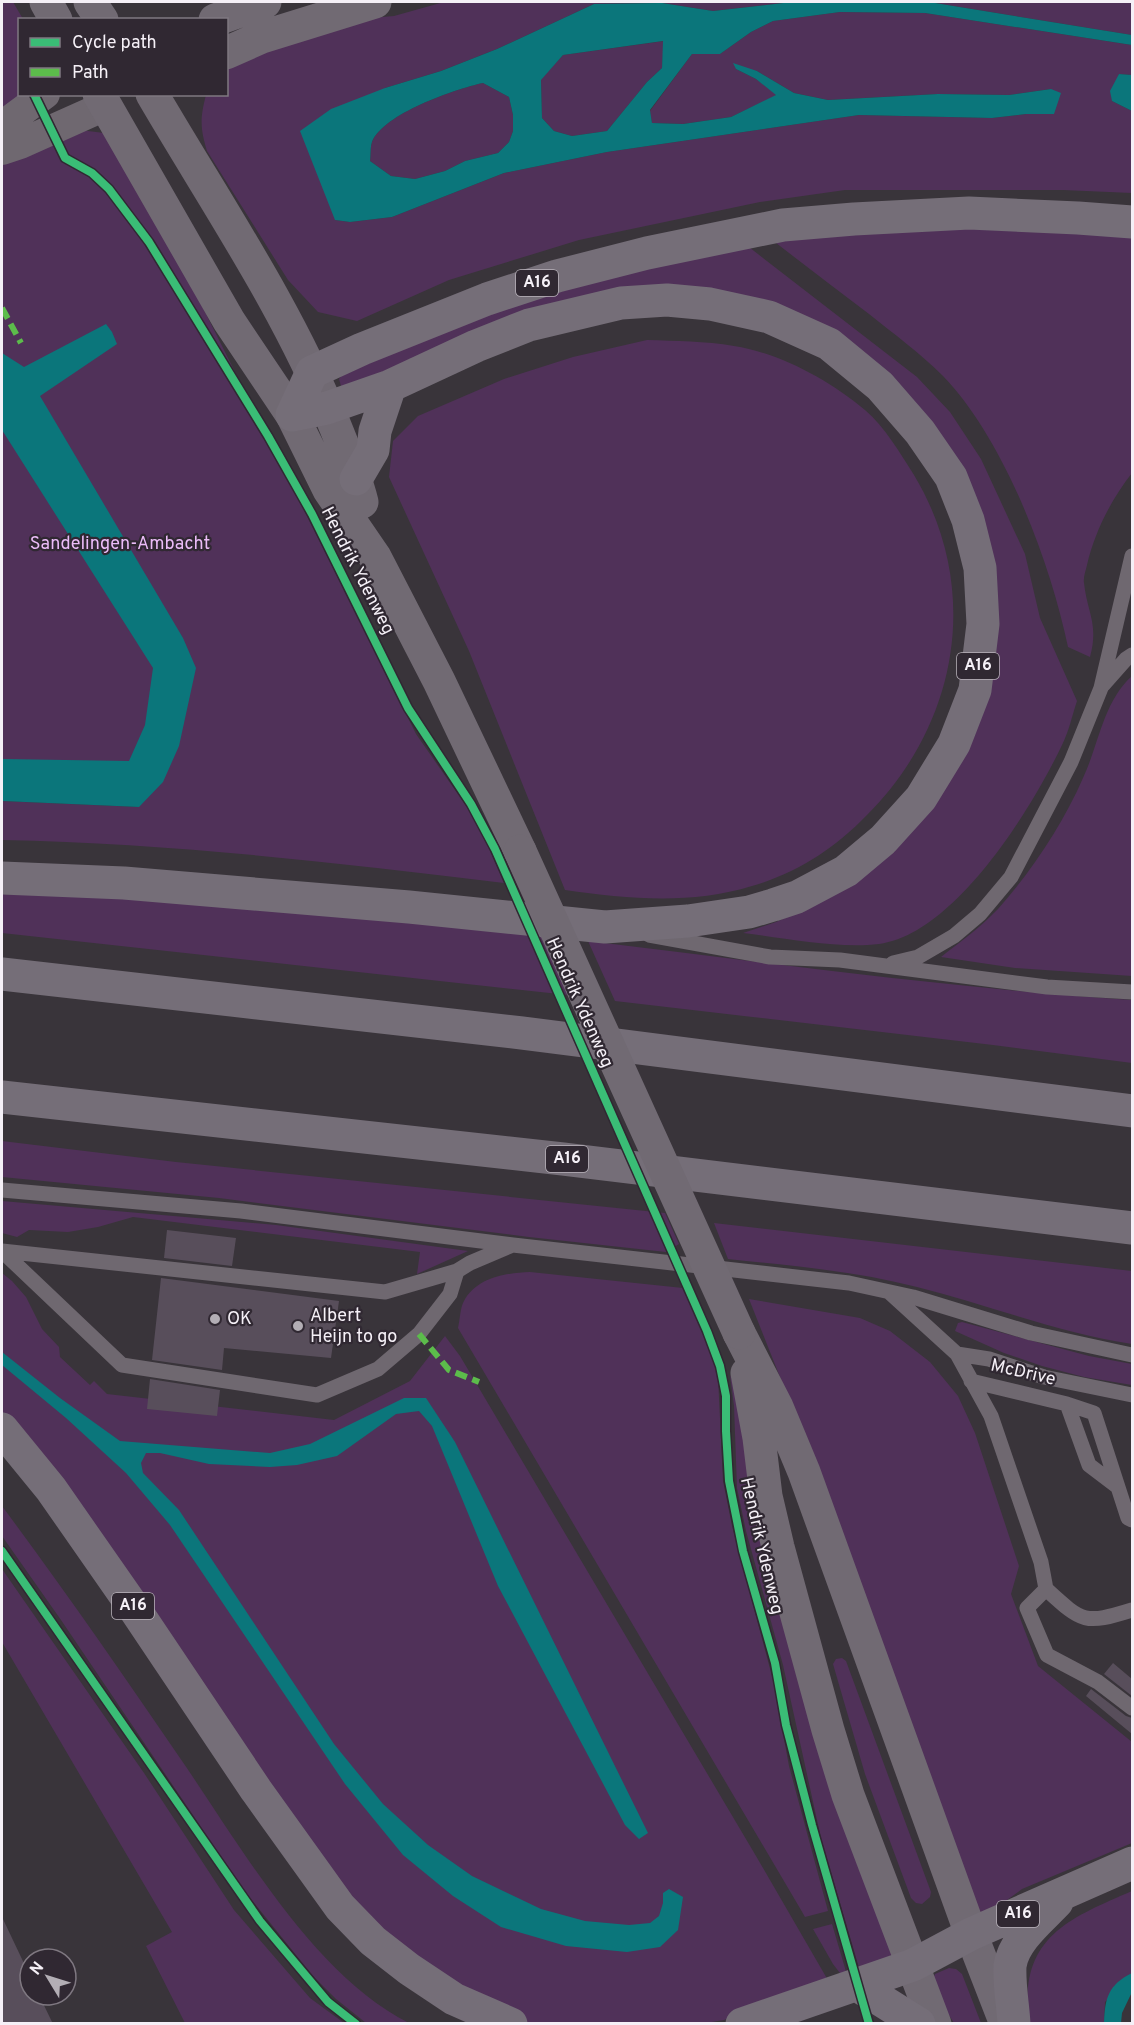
<svg xmlns="http://www.w3.org/2000/svg" width="1134" height="2025" font-family="Overpass,sans-serif">
<style>
.green{fill:#503159}
.water{fill:#0b767b;fill-rule:evenodd}
.building{fill:#584e5b}
.lines{fill:none;stroke-linecap:round;stroke-linejoin:round}
.lane{stroke:#6f6870;stroke-width:15}
.street{stroke:#6f6870;stroke-width:30}
.secondary{stroke:#716a73;stroke-width:33}
.highway{stroke:#756e78;stroke-width:33}
.secondary-bridge{stroke:#716a73;stroke-width:33}
.quiet{stroke:#5cbc4b;stroke-width:6;stroke-dasharray:12 6;stroke-linecap:butt}
.cycleway-casing{stroke:#302832;stroke-width:11}
.cycleway{stroke:#3abd76;stroke-width:8}
.poi-dot{fill:#b3aeb5;stroke:#302832;stroke-width:2}
.labels{text-anchor:middle;dominant-baseline:central;stroke-width:4.5;stroke-linejoin:round;paint-order:stroke}
.shield{fill:#302832;stroke:#bab4bc;stroke-width:1.5}
.shield-label{font-size:16px;font-weight:bold;fill:#f5f0f7}
.park-label{font-size:18px;fill:#ebbcf8;stroke:#302832}
.street-label{font-size:18px;fill:#f5f0f7;stroke:#302832}
.poi-label{font-size:18px;fill:#f5f0f7;stroke:#302832;text-anchor:start}
</style>
<rect width="100%" height="100%" fill="#39343a"/>
<path class="green" d="M2,2H13L23,19L20,20V94L31,147L72,129L104,133L196,294L416,734L478,823L504,883C337,863 170,843 2,840V801L139,807L122,786L2,783Z
M444,2H792L713,11L662,3L594,4L497,49L441,71L385,88L335,220L350,222L392,217L504,173L607,152L859,115L992,118L1026,114H1053L1051,89L1009,95L938,94L828,100L794,93L757,71L736,69L756,79L777,95L731,117L683,124L652,123L650,111L692,54H720L751,32L773,21L840,12L925,13L1132,45V75L1119,74L1112,101L1132,111V193L1063,190H845L760,202L579,240L449,280L357,321L318,312L288,280L207,151C200,128 200,118 206,95L226,94L227,69L336,21L394,16Z
M929,2H1125L1132,3V35Z
M664,41L662,68L647,82L607,131L572,136L554,131L542,118L541,79L563,55Z
M483,83L509,97L513,115V131L509,142L498,153L465,161L445,171L415,179L391,176L370,161C371,156 370,148 372,142C383,114 455,89 483,83Z
M949,228L1132,235V473C1111,500 1095,531 1087,565C1086,570 1083,577 1084,583C1087,612 1099,624 1090,657L1068,647C1050,561 1004,439 943,376C920,353 894,334 869,314C836,289 803,264 771,239Z
M745,244L917,377L950,412L981,459L1025,554L1040,618L1077,701C1072,716 1069,731 1062,745C1032,808 955,934 879,944C838,949 784,938 743,933L776,922L819,903L952,772L989,567L881,379L683,290L351,390L341,386L339,379L351,364L489,307Z
M647,340C676,341 705,341 734,346C780,353 829,380 865,410C885,427 900,453 914,475C982,588 959,723 867,815C834,849 797,873 752,886C690,905 628,899 565,890L469,651L389,477L393,441L418,416L504,379L573,357Z
M1132,676V976L1015,968L941,957C960,942 981,927 998,909C1031,872 1063,824 1083,778C1099,744 1103,702 1132,676Z
M2,894L182,900L542,935L568,995L2,933Z
M588,941C769,963 950,988 1132,1000V1063L993,1045L615,1001Z
M2,1141L176,1162L665,1213L679,1244L666,1252L529,1237L219,1198L2,1177Z
M2,1201L276,1225L468,1251L417,1274L420,1252L133,1217L98,1227L68,1232L29,1230L17,1237L2,1233Z
M714,1223L1132,1271V1344C1059,1333 989,1305 917,1287C855,1271 792,1266 728,1259Z
M530,1272L683,1288L710,1348L718,1377L723,1481L732,1526L773,1680L789,1766L828,1911L805,1917L801,1910L458,1328C460,1320 460,1308 464,1301C477,1277 507,1273 530,1272Z
M2,1273L12,1281L26,1297L42,1329L59,1347L60,1357L90,1385L94,1381L107,1394L334,1420L410,1381L445,1336L460,1356L756,1856L829,1982L724,2020L706,2023H523L486,2009L356,1914L2,1419Z
M749,1299L860,1318L890,1331L930,1362L958,1396L975,1433L1019,1566L1011,1594L1038,1666L1132,1742V1843L1022,1889L977,1922L836,1518Z
M962,1322L1089,1356L1132,1364V1385L1084,1377L1042,1366L1004,1353L955,1331L958,1323Z
M730,1375L749,1425L898,1952L860,1971L821,1838L783,1665L746,1531L737,1488L734,1406Z
M2,1506C63,1588 122,1673 180,1758C240,1845 313,1975 409,2023H366L336,1999L313,1976L243,1889L61,1620L2,1536Z
M2,1569L144,1773L234,1910L310,1998L344,2023H185L146,1946L172,1932L2,1642Z
M842,1658L846,1661L931,1892L930,1897L922,1904L916,1903L911,1898L865,1774L833,1664L836,1659Z
M1132,1891V1973L1105,2002L1104,2023L1029,2024C1018,1939 1065,1920 1132,1891Z
M832,1924L847,1975L843,1977L833,1964L813,1929Z
M949,1968L956,1969L962,1974L981,2023H954L932,1989L931,1983L935,1974Z"/>
<path class="water" d="M792,2H929L1132,35V45L925,13L840,12L773,21L751,32L720,54H692L650,110L652,123L683,124L731,117L776,95L756,79L736,69L733,63L757,71L794,93L828,100L938,94L1009,95L1051,89L1061,93L1054,114H1026L992,118L859,115L607,152L504,173L392,217L350,222L335,220L300,131L331,109L385,88L441,71L497,49L594,4L662,3L713,11ZM663,41L662,68L647,82L607,131L572,136L554,131L542,118L541,80L563,55ZM483,83L509,97L513,115V131L509,142L498,153L465,161L445,171L415,179L391,176L370,161C371,156 370,148 372,142C383,114 455,89 483,83Z
M1119,74L1132,75V111L1112,101L1110,91Z
M106,324L112,332L117,344L40,396L183,638L196,668L179,746L163,782L139,807L2,801V759L129,761L145,725L153,668L2,430V353L24,367Z
M2,1352L60,1398L120,1441L270,1453L310,1444L404,1398H426L455,1442L648,1833L639,1839L625,1825L498,1586L432,1426L419,1411L396,1414L337,1456L297,1465L270,1467L209,1464L160,1453H146L141,1463L143,1473L179,1510L334,1744L383,1804L428,1845L472,1876L541,1909L585,1921L629,1925L650,1923L659,1916L663,1903V1893L669,1889L683,1897L678,1930L660,1947L627,1952L566,1946L501,1927L453,1896L403,1855L345,1784L170,1525L126,1473L66,1418L2,1365Z
M1132,1973V1992L1122,2013L1121,2023H1104C1105,1998 1108,1985 1132,1973Z"/>
<path class="building" d="M167,1230L236,1238L232,1266L164,1258Z
M161,1278L339,1301L331,1358L224,1348L222,1370L152,1360Z
M150,1379L220,1390L217,1416L147,1409Z
M1113,1663L1132,1679V1696L1104,1674Z
M1091,1689L1126,1716L1132,1718V1734L1086,1696Z
M2,1917L30,1976V1995H39L53,2024H2Z"/>
<g class="lines">
<path class="lane" d="M1103,685L1126,659L1132,655
M649,935L770,957L840,960L1047,987L1132,992
M893,963L918,957L954,936L980,914L1011,877L1071,762L1101,688L1132,556
M2,1190L241,1211L513,1245L849,1283L913,1297L1031,1333L1132,1355
M2,1251L122,1365L317,1395L378,1369L419,1334L450,1294L457,1271
M2,1251L385,1292L457,1271L470,1263L510,1246
M889,1292L957,1354L991,1416L1041,1562L1046,1589L1027,1608L1047,1655L1098,1682L1132,1708
M957,1354L989,1359L1044,1377L1132,1395
M971,1381L1067,1404L1094,1413L1128,1518L1132,1520
M1067,1404L1089,1465L1118,1487
M1046,1589C1082,1622 1084,1625 1132,1610"/>
<path class="street" d="M2,126L45,94
M2,150L20,144L105,106"/>
<path class="secondary" d="M46,2L56,20
M90,2L102,20
M215,20L265,2
M226,53L262,37L375,2
M99,94L229,321L292,415L329,490L375,557L439,681L520,851
M152,94C215,202 286,305 333,421C344,448 355,474 362,502
M739,1333L777,1407L804,1472L971,1934L1006,2024
M747,1373L759,1438L766,1496L778,1547L828,1730L848,1795L935,2024"/>
<path class="highway" d="M292,415L312,372L362,349L487,299L557,276L647,253L783,225L854,219L969,213L1078,218L1132,222
M356,479L373,450L375,431L390,386
M2,878L124,883L409,907L605,927L688,921L749,912L773,905L797,897L846,871L883,840L921,798L954,744L975,690L983,624L980,568L968,520L951,477L920,432L880,386L829,344L769,317L710,304L667,300L621,303L529,325L476,346L390,386L327,408L292,415
M2,974L522,1033L1132,1111
M2,1097L563,1159L1132,1228
M2,1429L51,1489L134,1608L256,1790L340,1907L373,1941L409,1969L454,1999L511,2024
M857,1985L919,2024
M742,2024L913,1965L971,1934L1132,1863
M1014,2024C1013,2005 1009,1985 1010,1966C1013,1941 1041,1919 1057,1902"/>
<path class="secondary-bridge" d="M520,851L739,1333"/>
<path class="quiet" d="M2,308L21,343
M419,1334L449,1370L479,1382"/>
<g class="cycleway-casing">
<path id="cycleway" d="M34,94L65,158L92,173L109,189L149,242L268,436L312,514L408,708L471,804L495,849L707,1331L720,1366L726,1396V1431L729,1481L743,1551L775,1663L786,1725L812,1825L869,2024
M2,1551L260,1921L328,2002L356,2024"/>
</g>
<use href="#cycleway" class="cycleway"/>
</g>
<g class="poi-dot">
<circle cx="215" cy="1319" r="6"/>
<circle cx="298" cy="1326" r="6"/>
</g>
<g class="labels">
<g class="shield">
<rect x="516" y="270" width="42" height="26" rx="4.5"/>
<rect x="957" y="653" width="42" height="26" rx="4.5"/>
<rect x="546" y="1146" width="42" height="26" rx="4.5"/>
<rect x="112" y="1593" width="42" height="26" rx="4.5"/>
<rect x="997" y="1901" width="42" height="26" rx="4.5"/>
</g>
<g class="shield-label">
<text x="537" y="283">A16</text>
<text x="978" y="666">A16</text>
<text x="567" y="1159">A16</text>
<text x="133" y="1606">A16</text>
<text x="1018" y="1914">A16</text>
</g>
<g class="park-label">
<text x="120" y="544">Sandelingen-Ambacht</text>
</g>
<g class="street-label">
<text transform="translate(357 571) rotate(63)">Hendrik Ydenweg</text>
<text transform="translate(579 1003) rotate(66)">Hendrik Ydenweg</text>
<text transform="translate(1023 1373) rotate(13)">McDrive</text>
<text transform="translate(761 1546) rotate(77)">Hendrik Ydenweg</text>
</g>
<g class="poi-label">
<text x="310" y="1316">Albert<tspan x="310" dy="21">Heijn to go</tspan></text>
<text x="227" y="1319">OK</text>
</g>
</g>
<rect width="1134" height="2025" fill="none" stroke="#f5f0f7" stroke-width="6"/>
<rect x="18" y="18" width="210" height="78" fill="#302832" stroke="#7f7881" stroke-width="1.5"/>
<rect x="30" y="38" width="30" height="9" fill="#3abd76" stroke="#7f7881" stroke-width="1.5"/>
<text x="72" y="48" font-size="18" fill="#f5f0f7">Cycle path</text>
<rect x="30" y="68" width="30" height="9" fill="#5cbc4b" stroke="#7f7881" stroke-width="1.5"/>
<text x="72" y="78" font-size="18" fill="#f5f0f7">Path</text>
<g transform="translate(48 1977) rotate(308)"><circle r="28" fill="#302832" stroke="#7f7881" stroke-width="1.5"/>
<path d="M0-4.5L10 22L0 15L-10 22Z" fill="#b3aeb5"/>
<text y="-9" font-size="16" font-weight="bold" text-anchor="middle" fill="#f5f0f7">N</text>
</g>
</svg>
